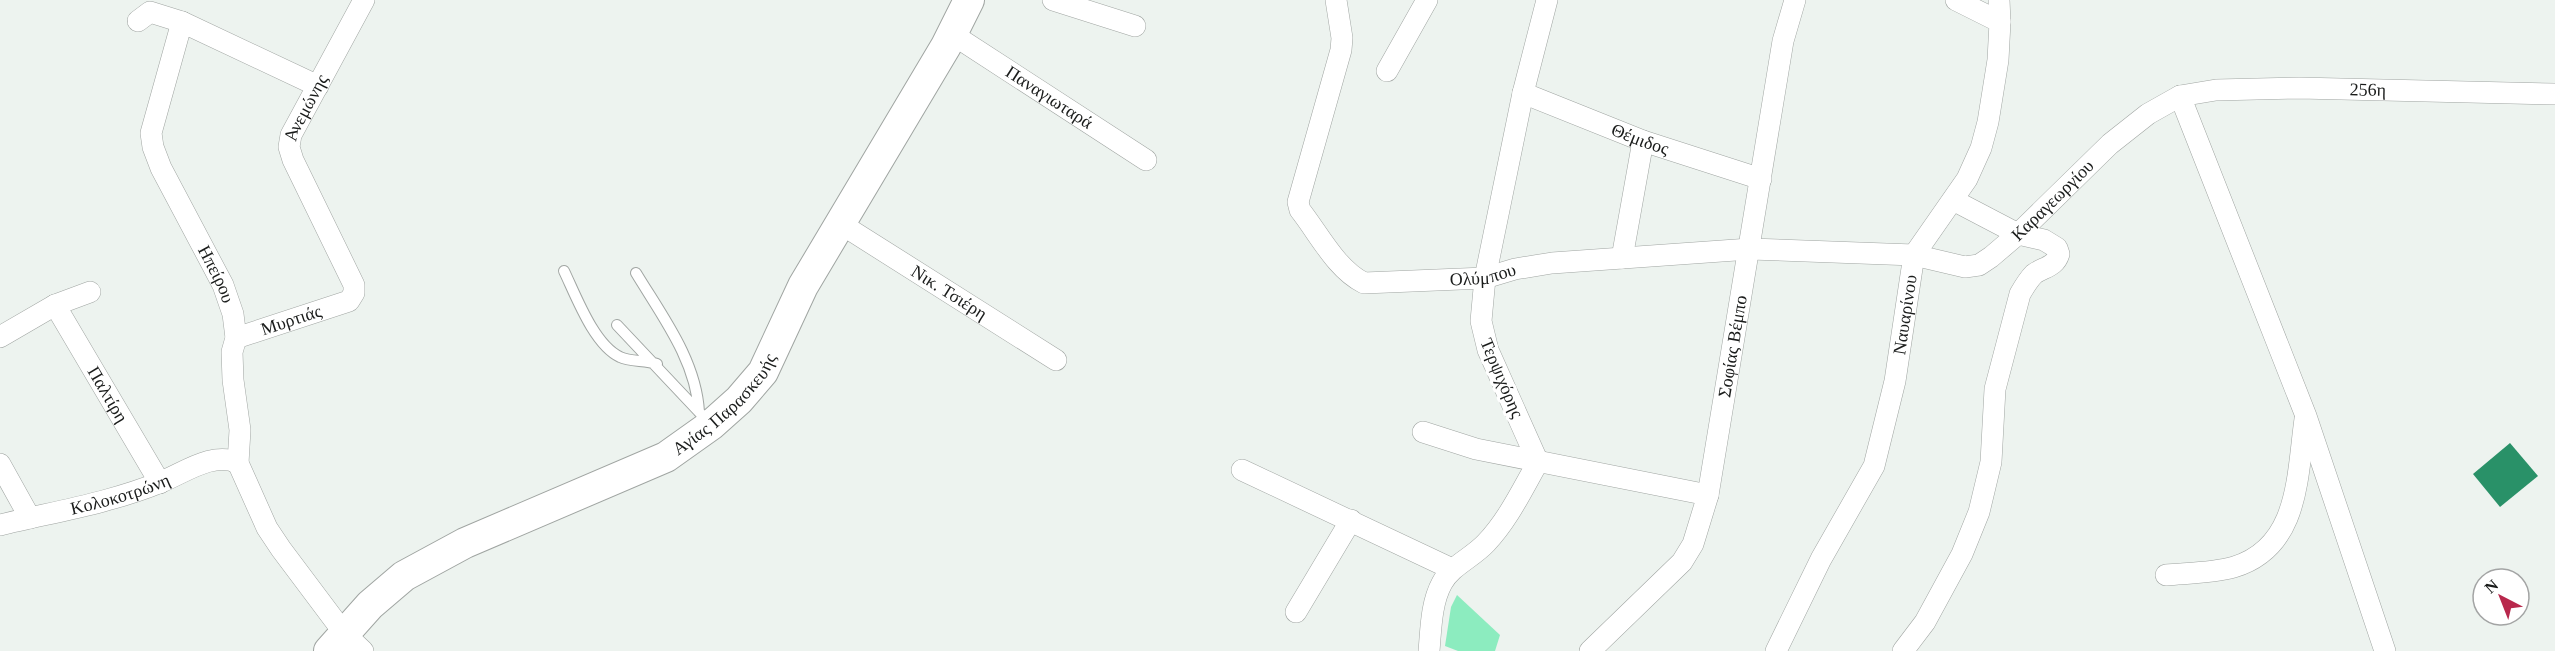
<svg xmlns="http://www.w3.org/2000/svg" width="2555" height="651" font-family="Georgia,serif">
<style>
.green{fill:#8cecbf}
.building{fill:#299168}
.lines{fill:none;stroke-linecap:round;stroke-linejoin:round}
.lane-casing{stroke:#a0a5a2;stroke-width:12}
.street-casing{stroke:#a0a5a2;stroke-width:22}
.secondary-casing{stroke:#a0a5a2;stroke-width:32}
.lane{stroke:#fff;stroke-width:10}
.street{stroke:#fff;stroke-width:21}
.secondary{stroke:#fff;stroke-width:30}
.labels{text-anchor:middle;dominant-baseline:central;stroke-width:6;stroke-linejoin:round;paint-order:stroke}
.street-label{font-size:18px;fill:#1a1c1b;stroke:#fff}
</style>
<rect width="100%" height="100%" fill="#edf3ef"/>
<path class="green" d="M1457,595L1500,635L1495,651H1458L1445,646L1451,607Z"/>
<path class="building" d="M2510,443L2538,476L2500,507L2473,474Z"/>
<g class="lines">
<g class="lane-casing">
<path id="lane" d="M564,271C576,296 594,345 620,357C630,362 645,360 657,364
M636,273C662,316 696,360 699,412
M617,325L701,414"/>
</g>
<g class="street-casing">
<g id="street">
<path d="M1053,0L1135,26"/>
<path id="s1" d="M1336,0L1342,38L1341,50L1298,202L1300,210C1319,234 1336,269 1364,283L1485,278L1515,269L1552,263L1750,249L1914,255L1965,267L1979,265L1991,257L2018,234L2110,144L2148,114L2180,96L2216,90L2299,88L2555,94"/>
<path d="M1999,0L2000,22"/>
<path d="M138,21L150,12L182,22"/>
<path id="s2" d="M952,34L1146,160"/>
<path d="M1387,71L1427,0"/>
<path id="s3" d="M318,86L182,22L151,133L153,147L161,168L223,285L233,314L236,338L232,352L233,380L240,430L238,463L267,528L281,549L344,633L363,651"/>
<path id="s4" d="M1523,93L1643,141L1761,179"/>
<path d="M2180,96L2306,416L2385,651"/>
<path id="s5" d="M841,224L1056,360"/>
<path d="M1622,258L1643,141"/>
<path id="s6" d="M55,305L160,483"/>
<path d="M0,337L55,305L90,292"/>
<path id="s7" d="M236,338L349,301L354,293V285L293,160L289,147L291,135L364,0"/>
<path d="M1423,432L1476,449L1708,495"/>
<path d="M0,464L30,518"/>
<path d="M1242,470L1452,569"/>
<path id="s8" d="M0,525C53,512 110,503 161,482C184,473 213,451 238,463"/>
<path d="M2166,575C2188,573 2213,573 2234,567C2300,547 2297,475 2305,419"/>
<path d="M1296,612L1351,520"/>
<path d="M1429,651C1431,629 1431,603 1442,583C1451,566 1472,558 1486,543C1508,520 1522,490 1538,462L1488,350L1481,321L1485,278L1523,93L1547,0"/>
<path id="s9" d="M1590,651L1682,562L1693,544L1708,495L1783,41L1795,0"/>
<path id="s10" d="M1776,651L1821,559L1874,466L1895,381L1914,255L1967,179L1981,148L1988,122L1998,60L2000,22L1956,0"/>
<path d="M1903,651L1925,622L1962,554L1979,512L1991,462L1995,389L2020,294C2024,287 2028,280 2034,274C2044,267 2055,267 2059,254L2057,248L2044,240L2018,234L1953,200"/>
</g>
</g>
<g class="secondary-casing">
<g id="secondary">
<path id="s11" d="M329,651L370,605L404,576L465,543L666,457L711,425L739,400L763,372L803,286L946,46L969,0"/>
</g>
</g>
<use href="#lane" class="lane"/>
<use href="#street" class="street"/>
<use href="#secondary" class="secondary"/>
</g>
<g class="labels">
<g class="street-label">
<text stroke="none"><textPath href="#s1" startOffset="1386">256η</textPath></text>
<text stroke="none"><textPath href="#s2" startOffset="116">Παναγιωταρά</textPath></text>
<text stroke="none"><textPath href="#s7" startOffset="332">Ανεμώνης</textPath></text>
<text stroke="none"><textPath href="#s4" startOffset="126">Θέμιδος</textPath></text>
<text stroke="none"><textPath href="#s1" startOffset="1032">Καραγεωργίου</textPath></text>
<text stroke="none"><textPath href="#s3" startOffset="422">Ηπείρου</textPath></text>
<text stroke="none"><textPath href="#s1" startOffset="434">Ολύμπου</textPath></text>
<text stroke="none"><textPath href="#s5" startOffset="128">Νικ. Τσιέρη</textPath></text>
<text stroke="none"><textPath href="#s10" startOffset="364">Ναυαρίνου</textPath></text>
<text stroke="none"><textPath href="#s7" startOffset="58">Μυρτιάς</textPath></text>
<text stroke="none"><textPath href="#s9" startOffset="351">Σοφίας Βέμπο</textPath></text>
<text transform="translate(1502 378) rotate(67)">Τερψιχόρης</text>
<text stroke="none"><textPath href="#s6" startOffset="104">Παλτίρη</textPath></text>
<text stroke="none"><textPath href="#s11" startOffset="474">Αγίας Παρασκευής</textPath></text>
<text stroke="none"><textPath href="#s8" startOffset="124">Κολοκοτρώνη</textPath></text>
</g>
</g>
<g transform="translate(2501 597) rotate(318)"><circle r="28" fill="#ffffff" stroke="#a3a4a4" stroke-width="1.5"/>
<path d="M0-4.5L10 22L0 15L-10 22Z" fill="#b8284c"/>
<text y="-9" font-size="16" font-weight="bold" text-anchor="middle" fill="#1a1c1b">N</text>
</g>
</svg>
